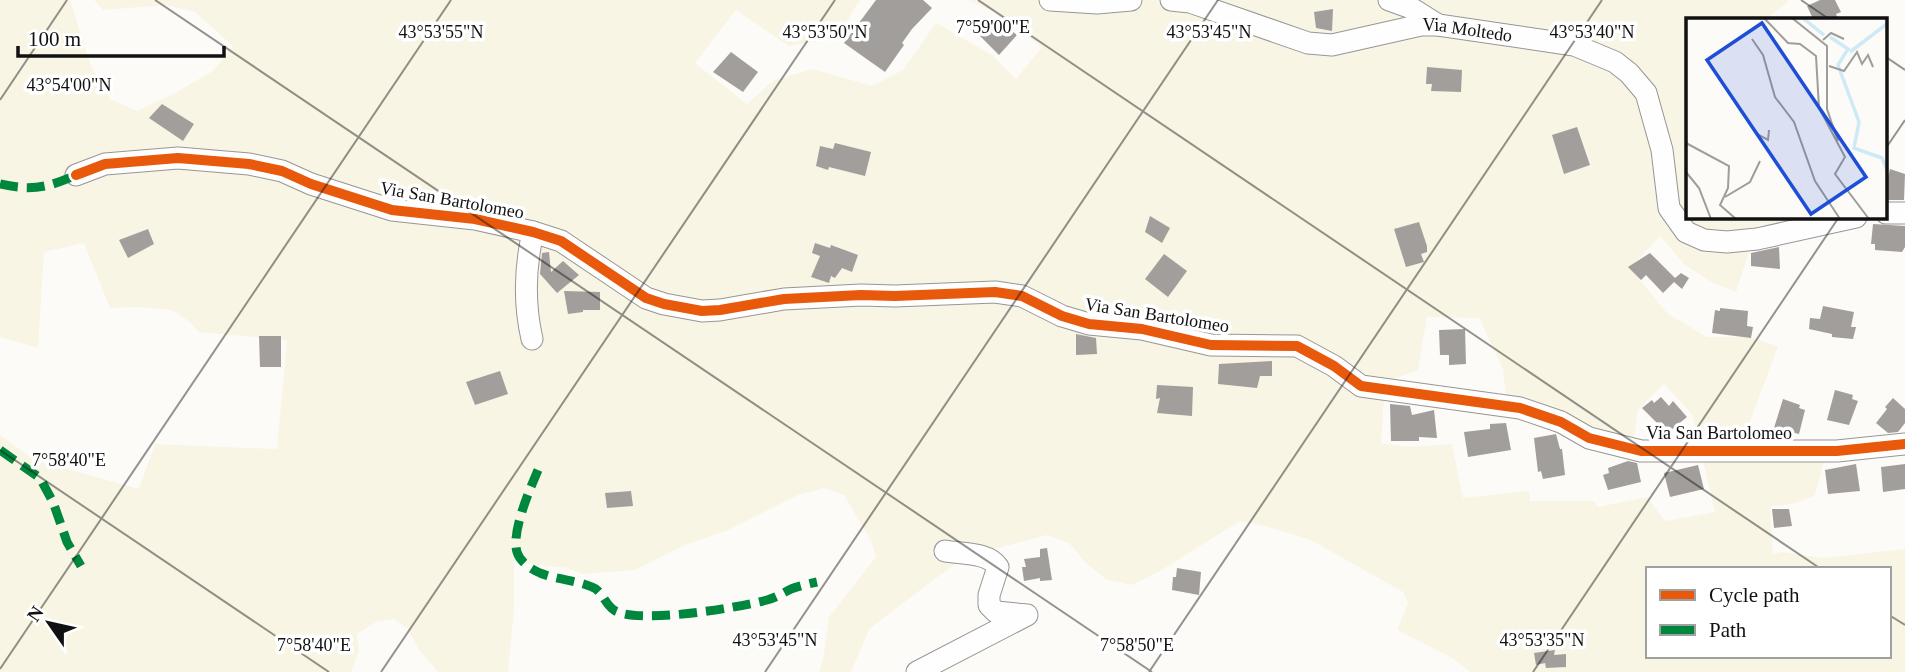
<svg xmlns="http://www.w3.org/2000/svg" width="1905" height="672" font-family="'Times New Roman',serif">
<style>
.farmland{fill:#f9f5e4;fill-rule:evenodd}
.building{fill:#a19e9c}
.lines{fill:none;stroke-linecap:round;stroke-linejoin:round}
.minor-casing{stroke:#979695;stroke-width:23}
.minor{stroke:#fffefe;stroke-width:21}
.quiet{stroke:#00873e;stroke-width:9;stroke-dasharray:18 9;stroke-linecap:butt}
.cycleway-casing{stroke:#fff;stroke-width:15}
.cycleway{stroke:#e8590c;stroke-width:10}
.ticks{fill:none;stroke:#111;stroke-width:2;stroke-opacity:0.45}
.labels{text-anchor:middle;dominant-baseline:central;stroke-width:7;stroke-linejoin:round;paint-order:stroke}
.street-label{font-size:18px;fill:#111;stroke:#fff}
.inset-river{fill:none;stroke:#ceeaf6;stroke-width:3.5}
.inset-road{fill:none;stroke:#9f9d9b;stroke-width:2}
.view{fill:#1d4ed8;fill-opacity:0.15;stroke:#1d4ed8;stroke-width:3.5}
.inset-edge{fill:none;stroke:#111;stroke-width:3.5}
.ticks-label{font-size:18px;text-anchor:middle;fill:#111;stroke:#fff;stroke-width:7;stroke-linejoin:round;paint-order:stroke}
</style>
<rect width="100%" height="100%" fill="#fdfbf7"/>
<path class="farmland" d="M0,0H70L91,66L110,99L137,111L173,94L213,71L233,46L195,12L166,5L103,10L94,0H860L836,38L789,46L736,10L695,63L747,104L774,80L813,69L872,86L903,70L936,23L992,55L1016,79L1042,47L997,13L968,0H1787L1789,1L1766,19H1688V217H1826L1790,224L1758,225L1736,292L1713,283L1684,264L1660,236L1630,268L1667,313L1707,337H1748L1778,346L1744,438L1828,446L1815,495L1797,503L1770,507L1773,554L1782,552L1822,558L1905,549V672H1470L1454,659L1397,630L1408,603L1403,592L1311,540L1268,527L1240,521L1160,571L1132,585L1107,580L1085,562L1069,543L1047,535L964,557L870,628L851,672H819L823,661L829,617L876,557L871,541L844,495L824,488L798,495L728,530L685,545L635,570L583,574L568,568L514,562V609L508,672H438L419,650L408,629L394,619L376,622L357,634L359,650L351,672H0V435L35,460L139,489L155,444L277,449L287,340L199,332L190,322L172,310L138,307L110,308L84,243L44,252L38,348L0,337ZM1427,317L1479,318L1503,369L1506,397L1606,437L1634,438L1638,410L1664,384L1692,414L1715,512L1665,521L1647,497L1598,507L1594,501H1530L1529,491L1463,498L1452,444L1409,447L1381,443L1385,382L1418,370ZM1648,569H1889V656H1648Z"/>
<path class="building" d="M876,0H923L932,8L912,29L902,43L904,45L885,72L844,43Z
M1820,0H1835L1841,12L1836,14L1838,19H1813L1807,6Z
M1333,9L1332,31L1316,28L1314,12Z
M994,17L1017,35L999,55L977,33Z
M731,52L758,72L743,92L713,72Z
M1427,67L1462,70L1461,92L1431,91L1432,84H1426Z
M162,104L194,124L183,141L149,118Z
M1577,127L1590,165L1564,174L1552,135Z
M835,143L871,152L865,176L829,167L828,170L816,166L820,146L833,149Z
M1890,169L1905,174L1904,200H1886V185Z
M1150,216L1170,228L1162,243L1145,232Z
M1419,222L1427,246V252L1421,254L1424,262L1406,267L1394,229Z
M1873,224L1905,226V247L1902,252L1875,250V244H1871Z
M148,229L154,244L128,258L119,240Z
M815,243L830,248L831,245L858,255L852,272L842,268L835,278L831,276L829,283L811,277L820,256L812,253Z
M1779,247L1780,269L1751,266V253Z
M549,252L551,272L563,261L579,275L557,293L540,274L542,253Z
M1650,253L1675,278L1681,273L1689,278L1682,289L1674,282L1663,293L1646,275L1641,280L1628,267Z
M1164,254L1187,271L1168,297L1145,279Z
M564,291L600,292V310H583V312L568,314Z
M1823,306L1854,312L1851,327H1856L1853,339L1832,337V334L1809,329L1810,318L1820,319Z
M1720,308L1748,311L1747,326L1753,327L1751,338L1712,333L1715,310L1720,311Z
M1465,329L1466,364L1449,365V355H1440L1439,330Z
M1076,334L1096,338L1097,354L1076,355Z
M259,336H281V367H260Z
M1272,361V376H1260L1257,388L1218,384L1219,364Z
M500,371L508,394L475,405L466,382Z
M1157,385L1193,387L1192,416L1157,413L1160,398L1156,399Z
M1835,390L1853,395L1852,399L1858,401L1849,425L1827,420Z
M1661,397L1669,406L1673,401L1687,417L1670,431L1661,422L1659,425L1642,408L1652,400L1654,403Z
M1893,398L1905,409V423L1898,432L1888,433L1876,423L1887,409L1885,407Z
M1783,399L1800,405L1799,408L1805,410L1799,434L1774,428Z
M1390,404L1410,406L1412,415L1434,410L1437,438L1419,437V441H1391Z
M1506,423L1511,450L1468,457L1464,432L1490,429V424Z
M1556,434L1560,449H1562L1565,475L1543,479L1541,471L1538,472L1534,438Z
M1628,461L1637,463L1641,482L1608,490L1603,475L1609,473L1608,468Z
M1856,464L1860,491L1828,494L1825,470Z
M1905,464V489L1883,492L1881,467Z
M1698,465L1704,489L1670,497L1664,473Z
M631,491L633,506L607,508L605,493Z
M1772,509H1789L1792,526L1774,528Z
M1047,548L1052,580L1040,581V578L1024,581L1022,567H1026L1024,559L1040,557V549Z
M1177,568L1201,572L1199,595L1172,590L1173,577H1176Z
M1555,650L1554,655L1566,654V667L1546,668L1545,663L1536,665L1534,653Z"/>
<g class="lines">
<g class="minor-casing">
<g id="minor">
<path d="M1050,0L1097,3L1131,0"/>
<path id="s1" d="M1171,0L1190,2L1308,43L1332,45L1421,25H1438L1574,45L1615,62L1629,73L1646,93L1662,150L1669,208L1686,232L1704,240L1727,242L1757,239L1856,217"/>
<path d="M1389,0L1411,8L1438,25"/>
<path d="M76,175L105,164L178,158L249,164L282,171L311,184L392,210L475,219L533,232L561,241L646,298L664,304L702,311L720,310L784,299L861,295L895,296L995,292L1022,296L1062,316L1089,324L1142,329L1211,345L1297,346L1334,366L1361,386L1520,408L1561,422L1589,438L1641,451H1837L1905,444"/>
<path d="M1886,213H1905"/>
<path d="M532,339C524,304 525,267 533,232"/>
<path d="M917,672L1027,615L996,612L989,605V595L998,567C988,552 962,554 945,551"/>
</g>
</g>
<use href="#minor" class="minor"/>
<path class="quiet" d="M0,184C31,191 47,188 76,175
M0,450L40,478L53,502L67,542L81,566
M538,470C530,489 511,532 517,552C520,562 531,569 540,573C557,580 576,580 592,587C604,591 605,608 618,612C645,623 737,608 767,600C775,598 783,593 791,589C799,586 808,584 817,582"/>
<g class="cycleway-casing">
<path id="cycleway" d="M76,175L105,164L178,158L249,164L282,171L311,184L392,210L475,219L533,232L561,241L646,298L664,304L702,311L720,310L784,299L861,295L895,296L995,292L1022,296L1062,316L1089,324L1142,329L1211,345L1297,346L1334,366L1361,386L1520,408L1561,422L1589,438L1641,451H1837L1905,444"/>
</g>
<use href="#cycleway" class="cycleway"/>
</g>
<path class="ticks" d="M155,0L1152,672M978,0L1821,569M1801,0L1829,19M1886,57L1905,70M0,100L67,0M1886,148L1905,120M0,450L329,672M1889,615L1905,625M0,669L451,0M381,672L835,0M765,672L1218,0M1149,672L1602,0M1533,672L1839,217"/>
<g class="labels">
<g class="street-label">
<text stroke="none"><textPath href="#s1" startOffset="306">Via Moltedo</textPath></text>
<text transform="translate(452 200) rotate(10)">Via San Bartolomeo</text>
<text transform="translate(1157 315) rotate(9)">Via San Bartolomeo</text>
<text x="1719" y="433">Via San Bartolomeo</text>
</g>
</g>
<g transform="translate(1686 18)">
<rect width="201" height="201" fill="#fdfbf7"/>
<path class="inset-river" d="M117,0L138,17M144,19L162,31L152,47L173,104L168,130L196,140L202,154M164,34L202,5"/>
<path class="inset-road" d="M78,0L102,25L114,26L130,38L133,90L159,139L149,156L183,201M106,0L141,28V91L152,123M66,21L77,37L89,79L108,104L129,163L154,201M137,22L145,15L158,21M143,48L158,53L171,34L176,46L182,37L187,49M71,116L82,122L83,112M0,125L43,148L42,170L34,187L50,201M0,154L13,170L25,201M39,179L64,164L74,143"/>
<path class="view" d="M76,5L180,159L125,196L21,42Z"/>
<rect width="201" height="201" class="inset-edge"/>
</g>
<g class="ticks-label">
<text x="993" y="33">7°59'00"E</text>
<text x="441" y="38">43°53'55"N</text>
<text x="825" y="38">43°53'50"N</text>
<text x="1209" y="38">43°53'45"N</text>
<text x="1592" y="38">43°53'40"N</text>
<text x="69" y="91">43°54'00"N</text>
<text x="69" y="466">7°58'40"E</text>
<text x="775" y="646">43°53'45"N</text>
<text x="1542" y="646">43°53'35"N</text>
<text x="314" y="651">7°58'40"E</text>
<text x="1137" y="651">7°58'50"E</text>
</g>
<rect x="1646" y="567" width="245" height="91" fill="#ffffff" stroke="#a0a0a0" stroke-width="2"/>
<rect x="1660" y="590" width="35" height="10" fill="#e8590c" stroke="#a0a0a0" stroke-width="2"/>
<text x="1709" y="602" font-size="21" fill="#111111">Cycle path</text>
<rect x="1660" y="625" width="35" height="10" fill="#00873e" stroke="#a0a0a0" stroke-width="2"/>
<text x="1709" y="637" font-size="21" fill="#111111">Path</text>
<g transform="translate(49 623) rotate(304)" stroke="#ffffff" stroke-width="5" paint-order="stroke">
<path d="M0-5L12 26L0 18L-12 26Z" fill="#111111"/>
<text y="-10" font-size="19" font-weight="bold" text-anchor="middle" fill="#111111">N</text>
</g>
<path d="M18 46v10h206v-10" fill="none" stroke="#111111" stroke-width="3.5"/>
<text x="28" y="46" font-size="21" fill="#111111" stroke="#ffffff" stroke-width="5" paint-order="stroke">100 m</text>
</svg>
